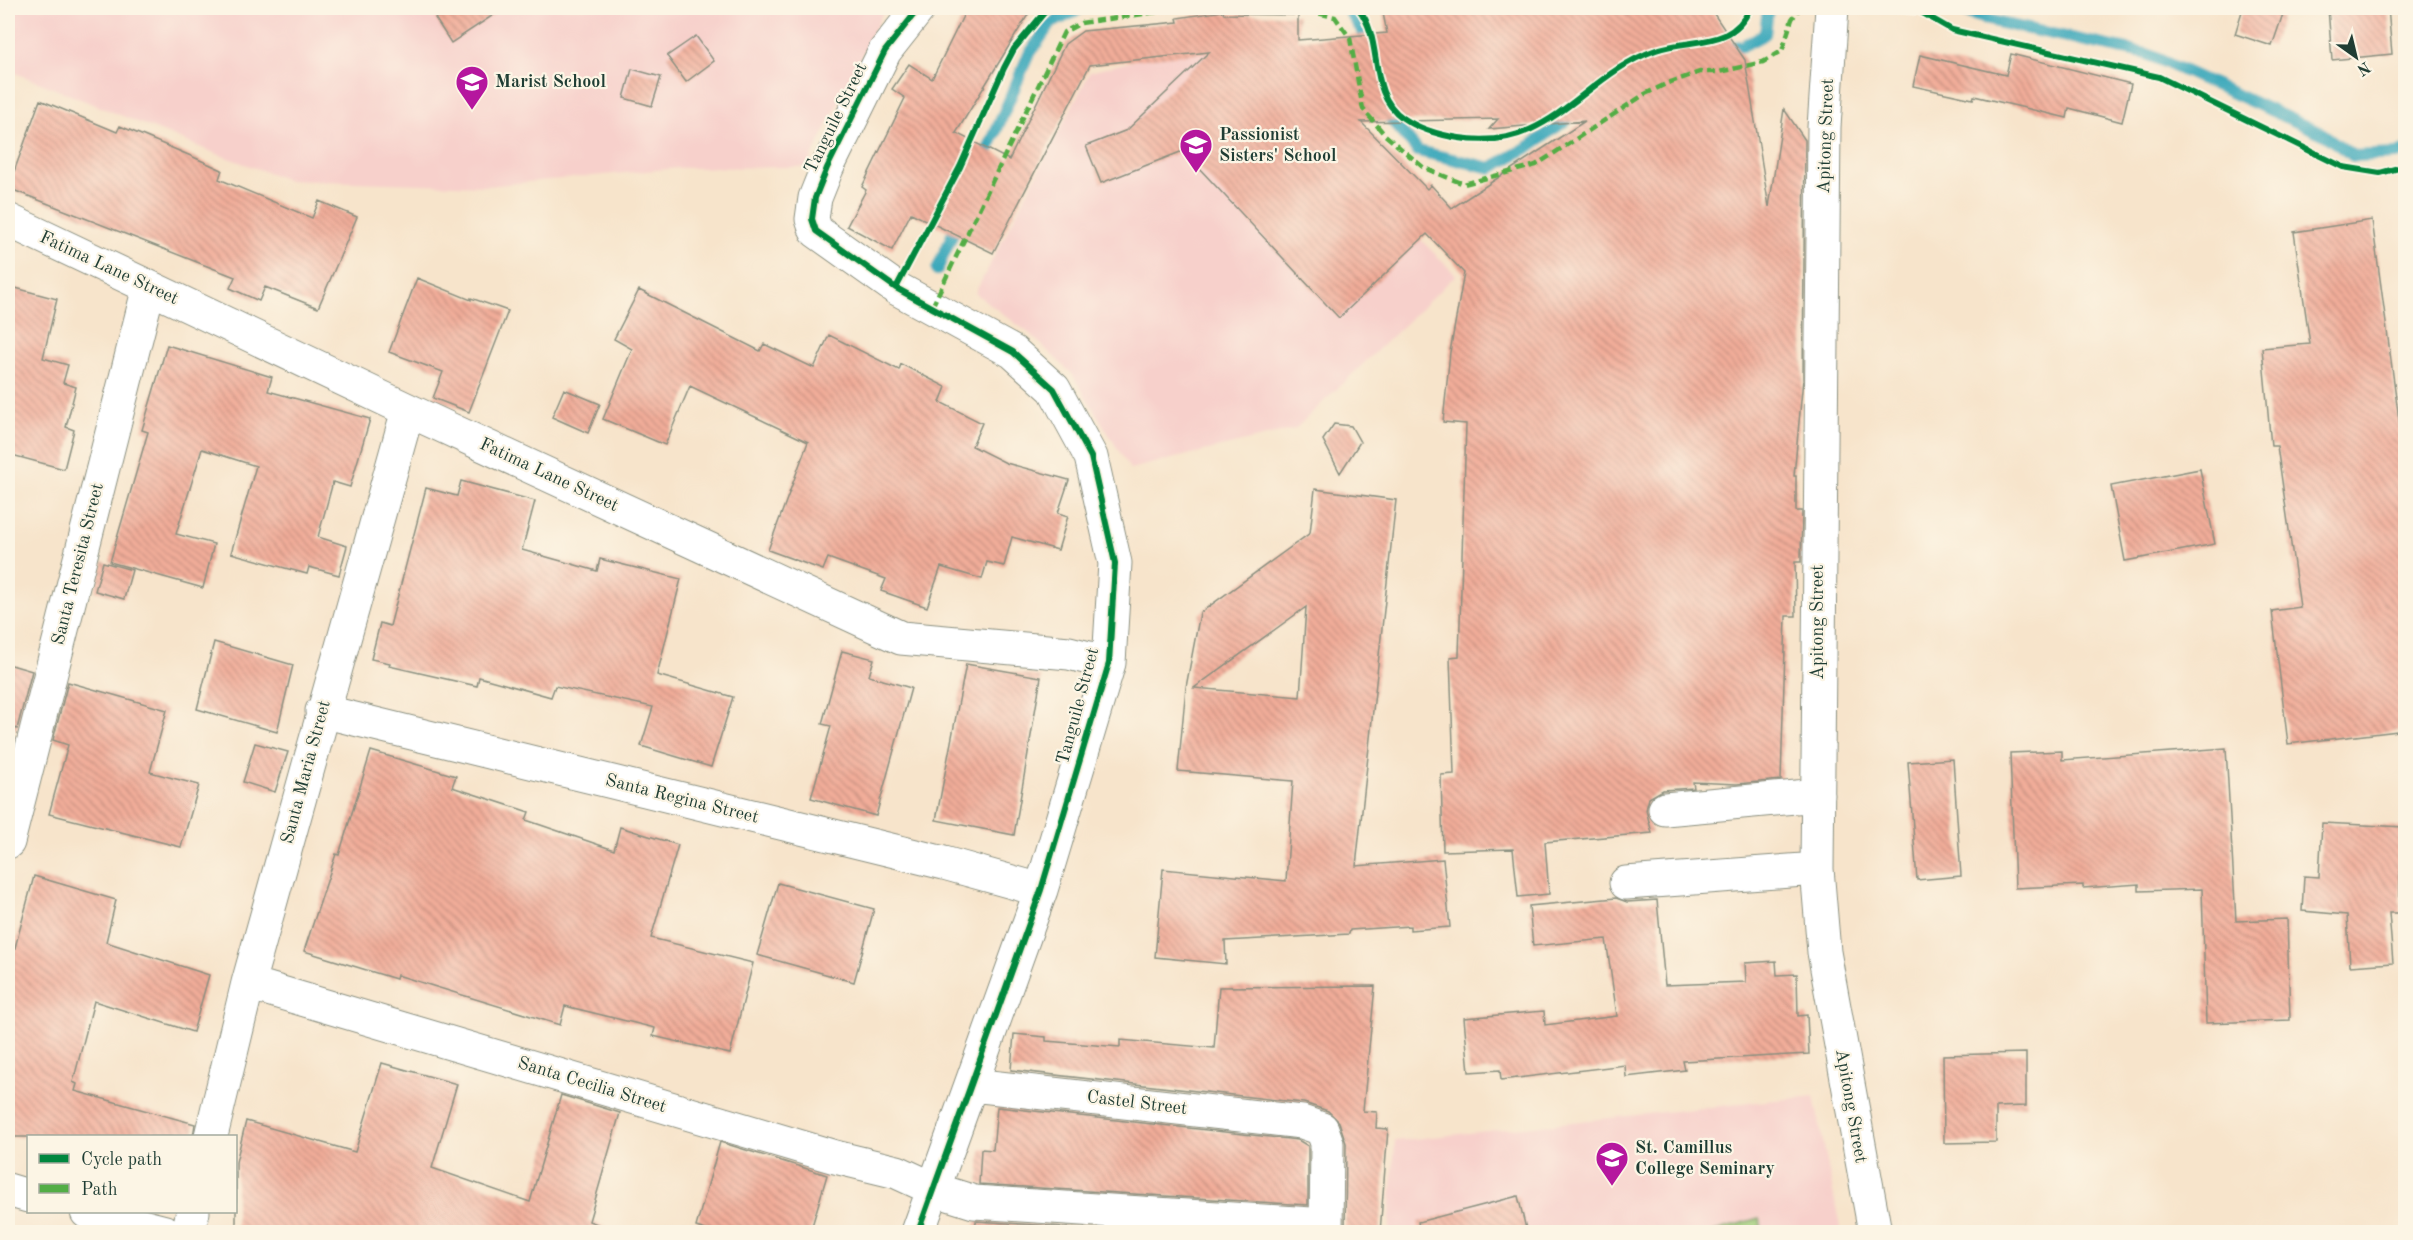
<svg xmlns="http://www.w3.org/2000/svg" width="2413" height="1240" font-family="'Old Standard TT',serif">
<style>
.built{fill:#f7d0cb}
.grass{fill:#a1cc79;stroke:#608456;stroke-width:1.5}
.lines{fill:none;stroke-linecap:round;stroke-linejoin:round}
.stream{stroke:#3ca9bb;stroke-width:12}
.building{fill:url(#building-back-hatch);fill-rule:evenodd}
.minor-casing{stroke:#8b9080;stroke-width:35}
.minor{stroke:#fff;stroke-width:33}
.quiet{stroke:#52ad45;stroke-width:4.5;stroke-dasharray:9 4.5;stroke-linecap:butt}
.cycleway-casing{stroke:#fcf5e5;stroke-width:10}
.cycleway{stroke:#00873e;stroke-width:6}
.labels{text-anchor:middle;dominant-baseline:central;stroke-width:4.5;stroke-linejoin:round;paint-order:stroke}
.poi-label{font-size:18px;font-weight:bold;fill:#1f3d34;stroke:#fcf5e5;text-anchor:start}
.street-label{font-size:18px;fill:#1f3d34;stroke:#fcf5e5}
</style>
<defs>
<pattern id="building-back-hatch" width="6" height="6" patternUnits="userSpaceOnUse" patternTransform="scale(1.5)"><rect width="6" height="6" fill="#f2ad9a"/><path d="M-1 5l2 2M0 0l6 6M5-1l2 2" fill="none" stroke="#c38e7e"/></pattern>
</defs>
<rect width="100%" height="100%" fill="#fcf5e5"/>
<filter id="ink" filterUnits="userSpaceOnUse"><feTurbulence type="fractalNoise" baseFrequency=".0167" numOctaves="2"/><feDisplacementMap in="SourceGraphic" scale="12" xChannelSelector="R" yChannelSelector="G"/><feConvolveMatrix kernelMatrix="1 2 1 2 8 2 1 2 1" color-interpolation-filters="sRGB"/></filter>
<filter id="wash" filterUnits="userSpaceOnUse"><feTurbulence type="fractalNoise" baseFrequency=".008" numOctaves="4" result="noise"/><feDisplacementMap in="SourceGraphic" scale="24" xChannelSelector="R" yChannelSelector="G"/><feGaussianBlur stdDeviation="1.35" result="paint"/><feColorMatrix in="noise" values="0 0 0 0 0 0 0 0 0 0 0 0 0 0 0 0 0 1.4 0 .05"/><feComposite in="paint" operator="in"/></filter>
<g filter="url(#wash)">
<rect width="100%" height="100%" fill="#f7e4cb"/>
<path class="built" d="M8,8H885L807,167L678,168L487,186L288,180L212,152L8,70Z
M1219,39L1456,275L1295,429L1130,469L1072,374L1030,334L975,293L1090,72Z
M1814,1096L1841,1232H1389L1395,1141Z"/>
<path class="grass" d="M1759,1218L1763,1232H1712Z"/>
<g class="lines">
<path class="stream" d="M1347,8L1368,39V50
M1951,8L2000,23L2147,54L2323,134L2353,156L2397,154L2406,150
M1721,49L1742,46L1765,34L1768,8
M1384,111L1418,151L1491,168L1530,146L1573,115
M982,164L1028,56L1050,24L1082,8
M937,270L959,219"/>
</g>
<g id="blocks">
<path class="building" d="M451,8H504L451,43L435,18Z
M967,8H1032L956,133L1009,160L1065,44L1083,31L1178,22L1177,18L1223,11L1224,14L1298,15V40L1387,33L1382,8H1710L1745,60L1769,207L1784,109L1805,140L1803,379L1794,476H1796V511H1802L1801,559V562H1795L1796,616H1786L1781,780L1737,784L1693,782L1694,788L1663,790L1649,798L1646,810L1652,833L1545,842L1549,894L1518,897L1513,849L1443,851L1441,775L1454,774L1450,657L1459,656L1466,424L1443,422L1450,352L1464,273L1427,234L1339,318L1183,151L1101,183L1086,146L1127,130L1209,52L1090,65L993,253L911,213L892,250L847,226L866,190L862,187L905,98L892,89L909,64L932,79ZM1498,119L1489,129L1585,121L1452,208L1431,185L1427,189L1361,122Z
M2243,8H2285L2272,46L2235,34Z
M2328,8H2388L2392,54L2332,60Z
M696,36L714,61L686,82L667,56Z
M2011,54L2131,84L2122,122L2069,108L2067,118L1974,96L1973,99L1913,86L1920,55L2006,75Z
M632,69L661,77L652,106L624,98Z
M40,100L117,132L120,126L191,156L222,170L219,179L312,218L319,201L357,217L318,308L265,287L259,301L230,288L235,277L8,188Z
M2372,220L2406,471V730L2288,744L2272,611L2300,607L2277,446H2271L2262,348L2310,344L2294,232Z
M417,278L471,300V298L508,311L469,412L433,398L443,372L389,352Z
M8,286L57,299L43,358L68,365L63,383L76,387L66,427L74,430L64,469L8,454Z
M639,290L760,351L764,344L814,368L829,335L899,370L901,364L946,387L940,402L982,423L972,446L1006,463L1069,480L1058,513L1068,516L1058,550L1012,537L1004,566L987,562L982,579L941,567L927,607L881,591L886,579L828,558L823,570L768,550L808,442L690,386L665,445L603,419L632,349L614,339Z
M167,345L272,377L268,391L370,419L350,487L333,482L318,537L347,546L339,575L309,567L307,574L231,553L256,466L202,449L176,534L214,544L203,588L110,562L148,432L142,430Z
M564,389L600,404L588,433L552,417Z
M1334,424L1351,426L1360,442L1340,473L1323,440Z
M2200,469L2215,544L2125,561L2111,486Z
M461,481L535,501L522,550L597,571L600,559L681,579L657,675L733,697L711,767L641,746L653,707L555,686L551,697L479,677L477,686L389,666L390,663L371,659L380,623L390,626L426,488L457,496Z
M1315,489L1396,500L1356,866L1443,859L1450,927L1410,930V926L1350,930L1349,934L1225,941L1226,964L1155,957L1163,869L1286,881L1293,781L1178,771L1186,687L1200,613L1310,533ZM1306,607L1300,697L1194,688Z
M103,562L132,570L124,599L95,591Z
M214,642L293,665L277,732L197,709Z
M842,651L874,659L869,676L911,688L876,816L811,798L831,726L822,724Z
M8,664L32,671L17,729L8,726Z
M966,664L1041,677L1014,835L936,820Z
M68,682L167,710L150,772L199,785L181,847L49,814L68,745L53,740Z
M255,743L288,752L275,792L243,782Z
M2226,748L2236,921L2287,919L2290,1020L2206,1023L2202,889L2139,891V884L2083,888V885L2015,888L2010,753L2062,751V760Z
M371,751L456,776L452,787L529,812L526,820L614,850L620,827L678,845L651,938L753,963L730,1054L653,1036L655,1028L565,1006L560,1025L397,975L396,979L304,951L336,854L339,855Z
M1953,759L1961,876L1917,880L1908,762Z
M2322,823L2405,827L2403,872H2400V913H2389L2393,963L2350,966L2347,915L2302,911L2304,876L2319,877Z
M34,876L116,900L106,942L209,975L193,1032L94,1001L73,1082L77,1084L75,1091L195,1124L193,1137H8V974Z
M778,883L874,909L854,982L757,955Z
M1616,898L1627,902L1657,900L1665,985L1746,982L1745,963L1776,961L1777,975L1797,974L1798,1016L1807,1015L1809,1054L1683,1061L1685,1070L1626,1077L1625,1065L1501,1080L1500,1070L1469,1072L1464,1018L1544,1011L1545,1025L1617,1016L1606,939L1533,946L1529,906Z
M1375,986L1363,1111L1377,1112L1376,1128L1388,1129L1380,1233H1345L1346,1143L1339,1122L1328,1111L1304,1103L1011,1070L1014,1034L1046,1037V1041L1120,1047V1040L1214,1048L1219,987Z
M2026,1053V1106L1996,1107V1142L1944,1143L1943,1055Z
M382,1063L457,1084L432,1168L530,1202L561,1095L620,1113L589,1221L605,1227V1233H236V1162L246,1121L355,1152Z
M997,1107L1298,1140L1308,1146V1205L979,1184L981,1149L993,1150Z
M720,1142L827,1175L810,1233H716L696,1227Z
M1518,1196L1527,1233H1420L1418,1222Z
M976,1221L1153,1233H975Z"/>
</g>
</g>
<g filter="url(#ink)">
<use href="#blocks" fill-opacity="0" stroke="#8b9080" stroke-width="1.5"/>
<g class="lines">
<g class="minor-casing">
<path id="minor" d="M1832,8L1824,127L1817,869L1824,952L1875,1232
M8,220L408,410L901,638L1069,653L1109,663
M322,711L944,863L1041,890
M1665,809L1818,795
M8,842L149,287
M1626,883L1817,869
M248,983L835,1157L897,1172L936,1190L974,1202L1326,1225
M972,1085L1302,1122L1322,1129L1327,1143L1326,1232
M211,1136L248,983L408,410
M8,1190L28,1196
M87,1212L165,1232
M188,1232L193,1212
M918,1232L1041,890L1109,663L1115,563L1091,457L1054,389L1013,352L896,288L816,231L812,219L815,198L827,168L885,51L919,8"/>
</g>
<use href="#minor" class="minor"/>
<path class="quiet" d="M1293,8L1335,17L1350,38L1363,109L1385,135L1424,168L1464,184L1536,165L1645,94L1668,83L1700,72H1719L1763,62L1782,51L1792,19L1800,8
M932,307L1064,32L1081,23L1184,8"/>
<g class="cycleway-casing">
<path id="cycleway" d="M1358,8C1385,41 1366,92 1403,118C1419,129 1440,135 1459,138C1551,153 1581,76 1656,50C1691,38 1733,49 1750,8
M1878,8L1919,11L1952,30L2159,77L2343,167L2380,173L2406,166
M896,288L960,167L1004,68L1014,49L1048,8
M918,1232L1041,890L1109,663L1115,563L1091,457L1054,389L1013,352L896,288L816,231L812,219L815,198L827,168L885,51L919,8"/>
</g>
<use href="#cycleway" class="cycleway"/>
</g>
</g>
<defs>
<g id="school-pin" transform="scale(1.725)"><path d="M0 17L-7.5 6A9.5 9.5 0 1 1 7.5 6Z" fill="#b5179e" stroke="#fcf5e5"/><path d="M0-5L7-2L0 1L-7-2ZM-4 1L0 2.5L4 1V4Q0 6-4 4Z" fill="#fff"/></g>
<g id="university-pin" transform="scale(1.725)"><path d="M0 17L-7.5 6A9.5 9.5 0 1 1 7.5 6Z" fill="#b5179e" stroke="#fcf5e5"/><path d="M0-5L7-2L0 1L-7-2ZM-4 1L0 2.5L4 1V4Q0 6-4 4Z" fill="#fff"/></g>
</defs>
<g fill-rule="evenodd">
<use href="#school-pin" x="472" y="82"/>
<use href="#school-pin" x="1196" y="145"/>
<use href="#university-pin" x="1612" y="1158"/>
</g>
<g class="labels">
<g class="poi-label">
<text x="495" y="82">Marist School</text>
<text x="1219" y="135">Passionist<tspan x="1219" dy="21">Sisters' School</tspan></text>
<text x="1635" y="1148">St. Camillus<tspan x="1635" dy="21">College Seminary</tspan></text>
</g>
<g class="street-label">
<text transform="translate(836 118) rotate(-64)">Tanguile Street</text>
<text transform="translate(1826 136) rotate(-88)">Apitong Street</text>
<text transform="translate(109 268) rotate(25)">Fatima Lane Street</text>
<text transform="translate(549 475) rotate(25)">Fatima Lane Street</text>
<text transform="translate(78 564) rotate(-76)">Santa Teresita Street</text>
<text transform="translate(1818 622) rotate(-90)">Apitong Street</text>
<text transform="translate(1078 706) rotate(-75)">Tanguile Street</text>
<text transform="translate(306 772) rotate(-75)">Santa Maria Street</text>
<text transform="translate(682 799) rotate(14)">Santa Regina Street</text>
<text transform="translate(592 1085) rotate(17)">Santa Cecilia Street</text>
<text transform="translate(1137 1103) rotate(7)">Castel Street</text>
<text transform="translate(1851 1106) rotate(80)">Apitong Street</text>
</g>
</g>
<rect width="2413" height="1240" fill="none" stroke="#fcf5e5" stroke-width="30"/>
<rect x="27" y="1135" width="210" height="78" fill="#fcf5e5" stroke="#a4ab9e" stroke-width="1.5"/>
<rect x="39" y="1154" width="30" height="9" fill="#00873e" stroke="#a4ab9e" stroke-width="1.5"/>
<text x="81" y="1165" font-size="18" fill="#1f3d34">Cycle path</text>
<rect x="39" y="1184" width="30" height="9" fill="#52ad45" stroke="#a4ab9e" stroke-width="1.5"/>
<text x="81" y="1195" font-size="18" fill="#1f3d34">Path</text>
<g transform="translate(2356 57) rotate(146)" stroke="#fcf5e5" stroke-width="4.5" paint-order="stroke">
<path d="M0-4.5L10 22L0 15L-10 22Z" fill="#1f3d34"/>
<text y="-9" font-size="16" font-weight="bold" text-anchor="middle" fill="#1f3d34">N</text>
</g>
</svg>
